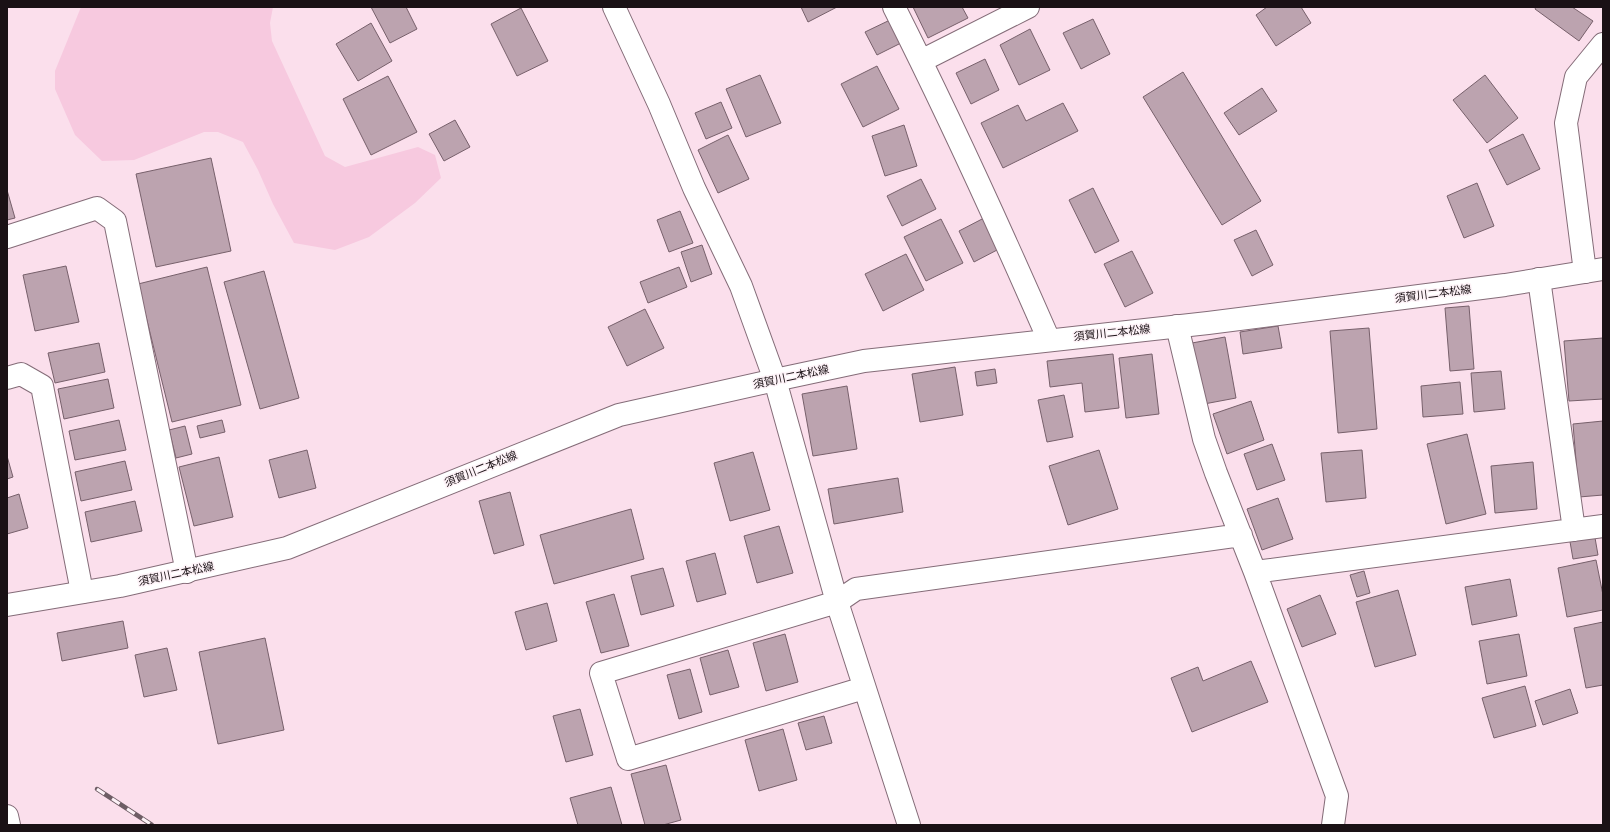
<svg xmlns="http://www.w3.org/2000/svg" width="1610" height="832" font-family="Raleway,'Noto Sans JP',sans-serif">
<style>
.green{fill:#f7c9df}
.building{fill:#bca3af;stroke:#77606b}
.lines{fill:none;stroke-linecap:round;stroke-linejoin:round}
.street-casing{stroke:#846c78;stroke-width:24}
.secondary-casing{stroke:#846c78;stroke-width:24}
.street{stroke:#fff;stroke-width:22}
.secondary{stroke:#fff;stroke-width:22}
.rail-casing{stroke:#6e5d65;stroke-width:4.5}
.rail{stroke:#fdf2f7;stroke-width:3;stroke-dasharray:9;stroke-linecap:butt}
.labels{text-anchor:middle;dominant-baseline:central;stroke-width:3;stroke-linejoin:round;paint-order:stroke}
.street-label{font-size:11px;fill:#1a1115;stroke:#fdf2f7}
</style>
<rect width="100%" height="100%" fill="#fbdfec"/>
<path class="green" d="M81,7H273L270,23L272,41L325,156L345,167L418,147L435,155L441,178L415,203L369,237L335,250L294,243L273,204L258,170L243,142L218,132H204L134,160L102,161L75,135L55,89V71Z"/>
<path class="building" d="M371,7H406L417,29L390,43Z
M801,7H837L808,22Z
M913,7H962L968,18L928,38Z
M1267,7H1301L1311,23L1276,46L1256,15Z
M1536,7H1572L1593,21L1579,41L1535,9Z
M521,8L548,61L517,76L491,24Z
M1093,19L1110,54L1081,69L1063,33Z
M890,20L901,43L877,55L865,32Z
M371,23L392,61L358,81L336,44Z
M1030,29L1050,70L1019,85L1000,45Z
M985,59L999,90L971,104L956,73Z
M877,66L899,109L863,127L841,84Z
M1183,72L1261,201L1222,225L1143,97Z
M760,75L781,123L746,137L726,89Z
M1485,75L1518,118L1487,143L1453,100Z
M388,76L417,132L371,155L343,99Z
M1262,88L1277,111L1239,135L1224,113Z
M721,102L732,128L706,139L695,113Z
M1063,103L1078,131L1003,168L981,123L1018,105L1026,121Z
M455,120L470,147L444,161L429,134Z
M904,125L917,166L885,176L872,136Z
M1523,134L1540,169L1507,185L1489,150Z
M728,135L749,179L718,193L698,150Z
M211,158L231,251L156,267L136,174Z
M921,179L936,209L902,226L887,196Z
M1477,183L1494,226L1464,238L1447,196Z
M1093,188L1119,241L1095,253L1069,200Z
M7,190L15,218L7,220Z
M680,211L693,243L669,252L657,220Z
M984,218L999,249L974,262L959,231Z
M941,219L963,263L926,281L904,237Z
M1256,230L1273,265L1252,276L1234,240Z
M702,245L712,274L691,282L681,252Z
M1132,251L1153,293L1125,307L1104,264Z
M906,254L924,290L883,311L865,274Z
M66,266L79,322L35,331L23,275Z
M207,267L241,405L172,422L138,284Z
M679,267L687,287L648,303L640,282Z
M264,271L299,398L260,409L224,282Z
M1469,306L1474,369L1450,371L1445,308Z
M645,309L664,348L627,366L608,327Z
M1278,326L1282,348L1243,354L1240,332Z
M1369,328L1377,429L1338,433L1330,331Z
M1225,337L1236,398L1204,404L1192,343Z
M1603,338V399L1569,401L1564,341Z
M99,343L105,372L55,383L48,353Z
M1113,354L1119,408L1085,412L1082,383L1050,387L1047,361Z
M1152,354L1159,414L1126,418L1119,358Z
M955,367L963,415L920,422L912,374Z
M995,369L997,383L977,386L975,372Z
M1501,371L1505,409L1474,412L1471,373Z
M108,379L114,408L64,419L58,389Z
M1460,382L1463,414L1423,417L1421,386Z
M847,386L857,449L813,456L802,394Z
M1064,395L1073,437L1047,442L1038,400Z
M1251,401L1264,440L1227,454L1213,414Z
M119,420L126,450L75,460L69,431Z
M222,420L225,432L200,438L197,426Z
M1603,421V495L1579,497L1573,424Z
M185,426L192,454L176,458L169,430Z
M1467,434L1486,514L1446,524L1427,444Z
M1272,444L1285,480L1257,490L1244,454Z
M307,450L316,488L279,498L269,460Z
M1099,450L1118,509L1068,525L1049,466Z
M1362,450L1366,498L1326,502L1321,453Z
M753,452L770,510L730,521L714,463Z
M7,456L13,477L7,479Z
M219,457L233,517L194,526L179,467Z
M125,461L132,490L81,501L75,472Z
M1533,462L1537,509L1495,513L1491,466Z
M898,478L903,512L834,524L828,489Z
M510,492L524,545L494,554L479,501Z
M19,494L28,528L7,534V498Z
M1278,498L1293,539L1262,550L1247,509Z
M135,501L142,531L91,542L85,512Z
M631,509L644,559L554,584L540,535Z
M779,526L793,573L757,583L744,536Z
M1594,532L1598,555L1573,559L1569,536Z
M715,553L726,594L697,602L686,561Z
M1596,560L1603,595V610L1567,617L1558,568Z
M663,568L674,606L641,615L631,576Z
M1364,571L1370,593L1357,597L1350,575Z
M1510,579L1517,616L1472,625L1465,587Z
M1398,590L1416,655L1375,667L1356,602Z
M614,594L629,646L601,653L586,602Z
M1320,595L1336,634L1302,647L1287,609Z
M547,603L557,641L526,650L515,612Z
M123,621L128,648L62,661L57,633Z
M1603,622V685L1586,688L1574,628Z
M785,634L798,682L766,691L753,643Z
M1519,634L1527,676L1487,684L1479,641Z
M265,638L284,730L218,744L199,652Z
M167,648L177,690L144,697L135,655Z
M728,650L739,687L710,695L700,658Z
M1251,661L1268,702L1192,732L1171,678L1198,667L1203,681Z
M690,669L702,712L679,719L667,675Z
M1525,686L1536,726L1494,738L1482,698Z
M1570,689L1578,713L1543,725L1535,701Z
M580,709L593,755L566,762L553,716Z
M824,716L832,743L806,750L798,723Z
M783,729L797,780L759,791L745,740Z
M666,765L681,820L663,825H645L631,774Z
M611,787L622,825H578L570,798Z"/>
<g class="lines">
<g class="street-casing">
<path id="street" d="M614,7L659,104L694,188L741,286L775,380L837,602L909,825
M894,7C949,116 1000,228 1049,340
M921,61L1028,7
M7,237L97,208L115,221L187,572
M1585,272L1566,123L1576,77L1603,44
M1539,279L1574,530
M1177,326L1204,439L1216,473L1255,572L1603,526
M7,378L21,374L42,386L82,592
M1255,572L1337,796L1333,825
M864,688L628,759L601,673L837,602L856,589L1241,535"/>
</g>
<g class="secondary-casing">
<path id="secondary" d="M7,605L120,586L287,548L619,415L775,380L864,361L1208,323L1505,285L1603,269
M7,816L9,825"/>
</g>
<use href="#street" class="street"/>
<use href="#secondary" class="secondary"/>
<g class="rail-casing">
<path id="rail" d="M97,789L152,825"/>
</g>
<use href="#rail" class="rail"/>
</g>
<g class="labels">
<g class="street-label">
<text transform="translate(1433 294) rotate(-7)">須賀川二本松線</text>
<text transform="translate(1112 333) rotate(-6)">須賀川二本松線</text>
<text transform="translate(791 377) rotate(-12)">須賀川二本松線</text>
<text transform="translate(481 469) rotate(-22)">須賀川二本松線</text>
<text transform="translate(176 574) rotate(-12)">須賀川二本松線</text>
</g>
</g>
<rect width="1610" height="832" fill="none" stroke="#1a1115" stroke-width="16"/>
</svg>
